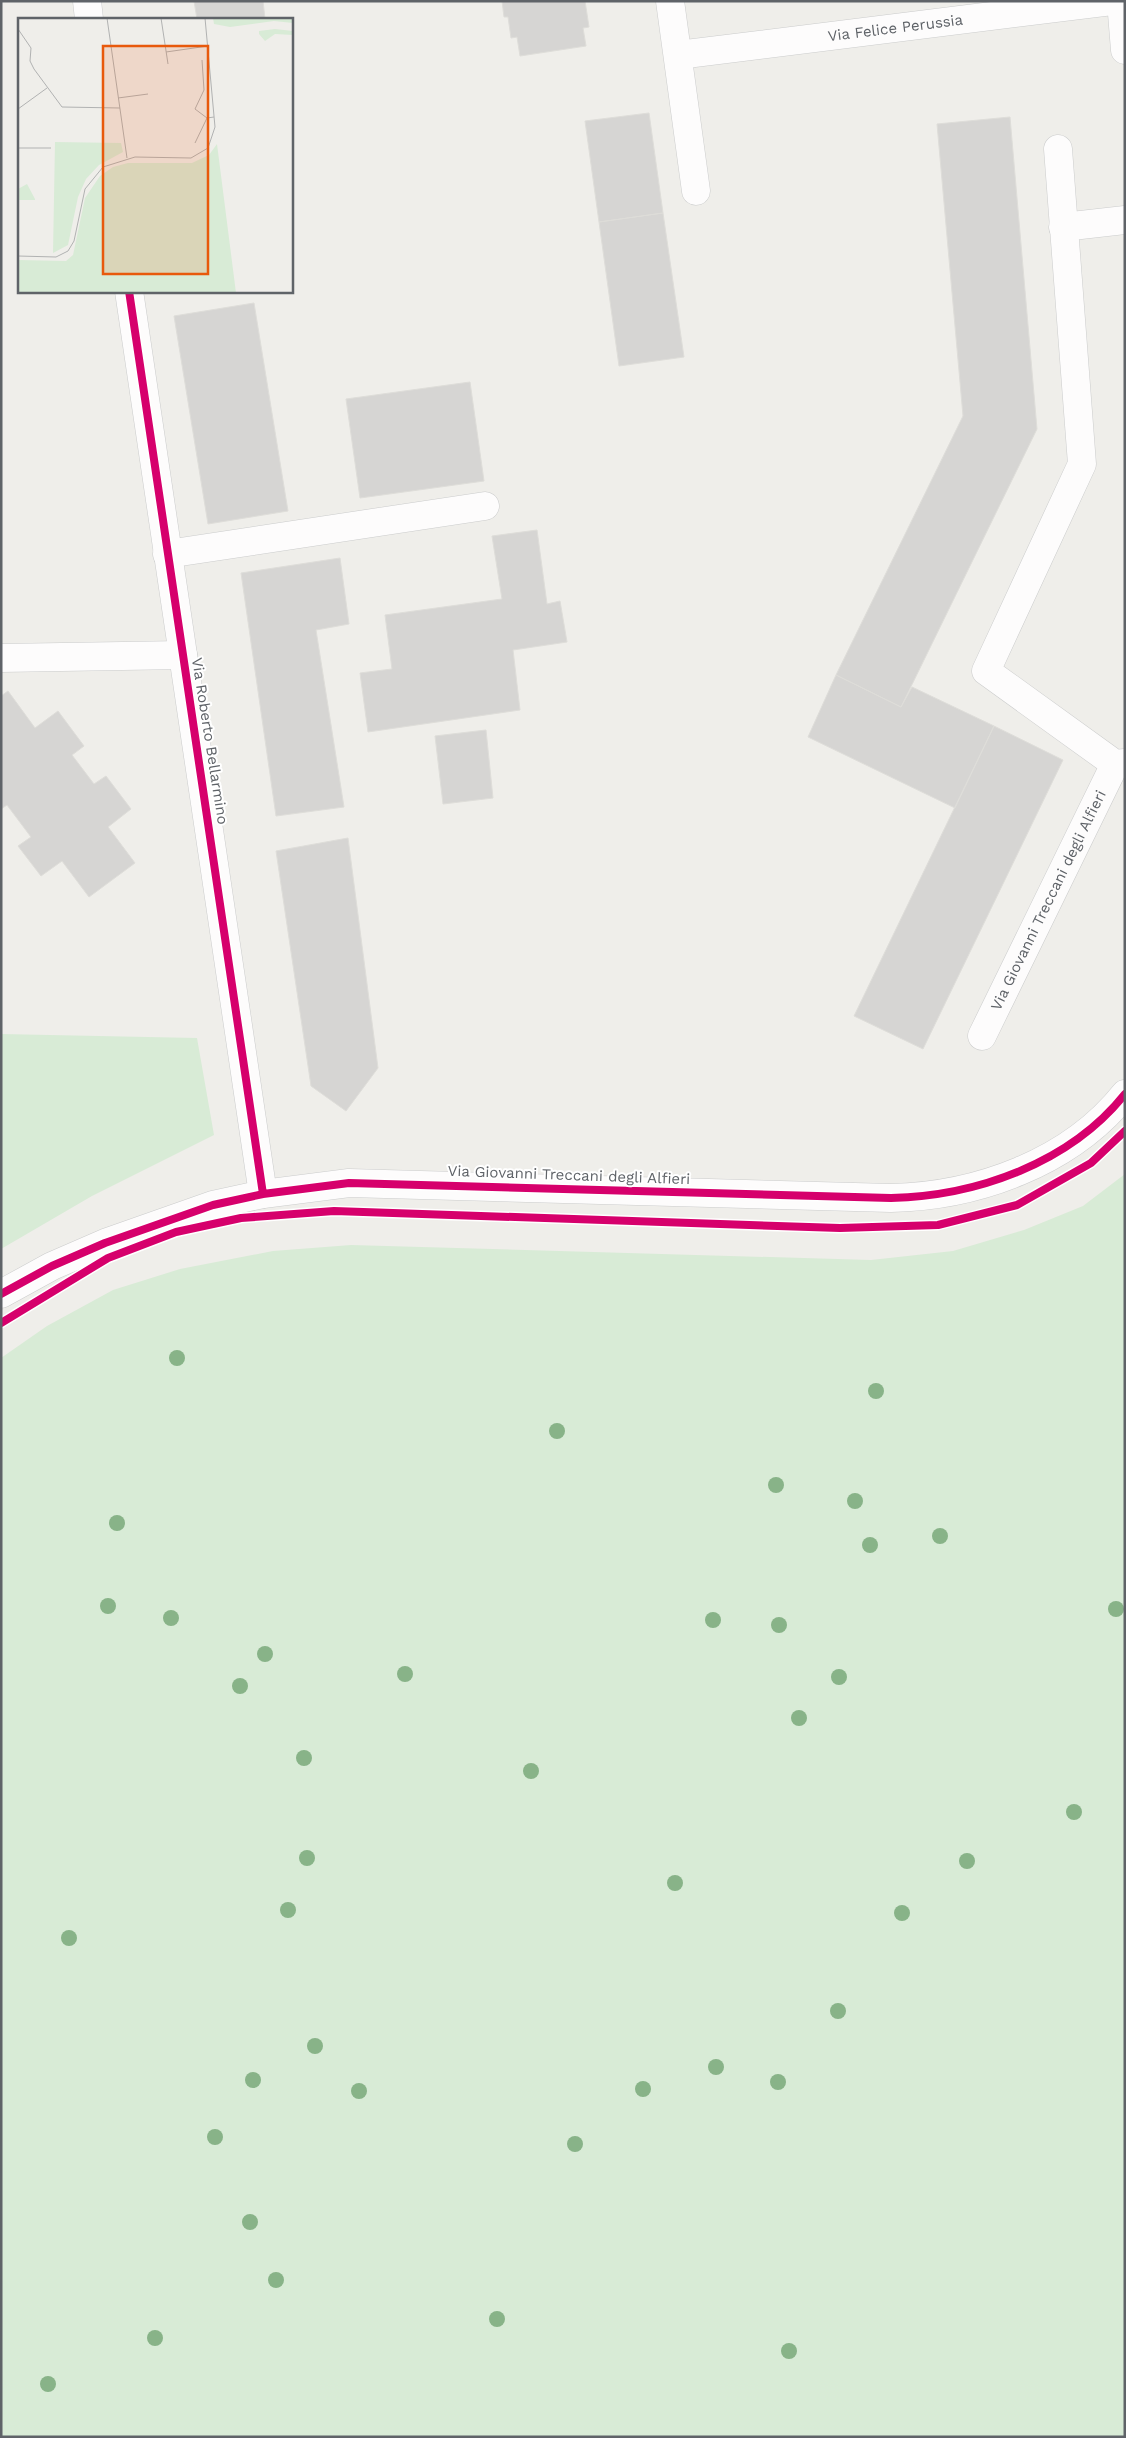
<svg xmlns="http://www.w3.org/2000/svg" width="1126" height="2438" font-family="'Work Sans',sans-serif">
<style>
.green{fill:#d8ebd6}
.building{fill:#d6d5d3;stroke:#deddd9}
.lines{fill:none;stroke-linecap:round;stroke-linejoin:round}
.minor-casing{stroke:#cbcccc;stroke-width:29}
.minor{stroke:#fdfcfc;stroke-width:28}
.cycleway-casing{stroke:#fff;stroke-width:11}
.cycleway{stroke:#d6006c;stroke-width:8}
.tree{fill:#88b388}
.labels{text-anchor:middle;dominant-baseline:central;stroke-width:4;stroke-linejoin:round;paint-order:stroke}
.street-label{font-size:15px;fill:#5f6368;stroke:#fff}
.inset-road{fill:none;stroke:#b1b2b2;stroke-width:1}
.view{fill:#e8590c;fill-opacity:0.15;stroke:#e8590c;stroke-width:2.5}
.inset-edge{fill:none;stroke:#5f6368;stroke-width:2.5}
</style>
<rect width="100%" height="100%" fill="#efeeea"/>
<path class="green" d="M1,1034L197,1038L214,1135L92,1196L1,1249Z
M1125,1174V2437H1V1358L47,1326L113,1290L180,1269L273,1251L351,1245L871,1260L953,1251L1024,1230L1083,1206Z"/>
<path class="building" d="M194,1H263L265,19H197Z
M502,1H585L589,27L583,28L586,46L520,56L517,37L511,38L508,17H504Z
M649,113L663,213L599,222L585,121Z
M1010,117L1037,429L901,707L836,675L963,416L937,124Z
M663,213L684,357L619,366L599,222Z
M254,303L288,511L208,524L174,316Z
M470,382L484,481L360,498L346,399Z
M537,530L547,604L560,601L567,642L513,650L520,710L368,732L360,673L392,669L385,615L502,599L492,536Z
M340,558L349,624L316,630L344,807L276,816L241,573Z
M836,675L901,707L912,687L994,726L955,808L808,737Z
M8,691L35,728L58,711L84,746L72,755L94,784L106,776L131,809L108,827L135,863L89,897L62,861L41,876L18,846L31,837L7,805L1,809V696Z
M994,726L1063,760L923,1049L854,1016Z
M486,730L493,798L443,804L435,736Z
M348,838L378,1068L346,1111L311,1086L276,851Z"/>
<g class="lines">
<g class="minor-casing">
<g id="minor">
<path d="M87,1L89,19"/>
<path d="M670,1L696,191"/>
<path d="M1121,1L1125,50"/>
<path id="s1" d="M678,55L1112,1"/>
<path d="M1058,149L1082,464L986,671L1115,764L1125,763"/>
<path d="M1063,227L1125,220"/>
<path d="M129,291L263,1194"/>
<path d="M167,554L485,506"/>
<path d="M1,658L183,655"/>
<path id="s2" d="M982,1036L1115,764"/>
<path d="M1,1294L52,1266L105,1243L213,1205L263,1194L349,1183L891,1198C977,1196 1070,1163 1125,1094"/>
</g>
</g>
<use href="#minor" class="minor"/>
<g class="cycleway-casing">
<path id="cycleway" d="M129,291L263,1194
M1,1294L52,1266L105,1243L213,1205L263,1194L349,1183L891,1198C977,1196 1070,1163 1125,1094
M1,1323L108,1258L176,1232L241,1218L334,1211L840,1228L938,1225L1017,1205L1091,1163L1125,1131"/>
</g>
<use href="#cycleway" class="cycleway"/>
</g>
<g class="tree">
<circle cx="177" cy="1358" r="8"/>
<circle cx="876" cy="1391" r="8"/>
<circle cx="557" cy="1431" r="8"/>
<circle cx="776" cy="1485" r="8"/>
<circle cx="855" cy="1501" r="8"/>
<circle cx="117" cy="1523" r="8"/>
<circle cx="940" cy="1536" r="8"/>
<circle cx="870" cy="1545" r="8"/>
<circle cx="108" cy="1606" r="8"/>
<circle cx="1116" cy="1609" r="8"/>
<circle cx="171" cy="1618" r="8"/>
<circle cx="713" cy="1620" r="8"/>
<circle cx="779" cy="1625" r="8"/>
<circle cx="265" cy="1654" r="8"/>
<circle cx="405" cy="1674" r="8"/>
<circle cx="839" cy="1677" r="8"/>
<circle cx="240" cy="1686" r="8"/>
<circle cx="799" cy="1718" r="8"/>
<circle cx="304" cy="1758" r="8"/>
<circle cx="531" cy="1771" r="8"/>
<circle cx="1074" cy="1812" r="8"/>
<circle cx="307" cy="1858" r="8"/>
<circle cx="967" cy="1861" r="8"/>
<circle cx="675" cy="1883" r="8"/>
<circle cx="288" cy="1910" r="8"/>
<circle cx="902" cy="1913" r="8"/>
<circle cx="69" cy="1938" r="8"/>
<circle cx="838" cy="2011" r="8"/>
<circle cx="315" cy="2046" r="8"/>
<circle cx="716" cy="2067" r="8"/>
<circle cx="253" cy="2080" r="8"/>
<circle cx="778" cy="2082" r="8"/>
<circle cx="643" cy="2089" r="8"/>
<circle cx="359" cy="2091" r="8"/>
<circle cx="215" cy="2137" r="8"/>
<circle cx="575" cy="2144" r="8"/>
<circle cx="250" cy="2222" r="8"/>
<circle cx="276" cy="2280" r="8"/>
<circle cx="497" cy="2319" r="8"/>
<circle cx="155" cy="2338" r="8"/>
<circle cx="789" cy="2351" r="8"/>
<circle cx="48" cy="2384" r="8"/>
</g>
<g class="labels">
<g class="street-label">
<text stroke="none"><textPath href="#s1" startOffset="219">Via Felice Perussia</textPath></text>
<text transform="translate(210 741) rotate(81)">Via Roberto Bellarmino</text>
<text stroke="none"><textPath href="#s2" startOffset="151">Via Giovanni Treccani degli Alfieri</textPath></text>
<text transform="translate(569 1175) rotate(2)">Via Giovanni Treccani degli Alfieri</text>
</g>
</g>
<g transform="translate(18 18)">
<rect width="275" height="275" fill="#efeeea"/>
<path d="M195,0H275V5L256,3L212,9L196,6ZM257,11L275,13V17L257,16L247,23L241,16V13ZM37,124L103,125L105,134L81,147L68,161L60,179L50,227L35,235ZM199,126L218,275H0V242L48,243L55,237L67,180L82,158L95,149L110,145H174L191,137ZM9,166L17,181V182H0V171Z" fill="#d8ebd6"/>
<path class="inset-road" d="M89,0L109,140M143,0L150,46M0,11L13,30L12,43L16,51L44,89L102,90M148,34L190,28M184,42L186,72L177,91L189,100L196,99M100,80L130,76M0,91L29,70M177,125L189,100M0,130H33M0,238L38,239L50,233L56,223L67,171L85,149L117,139L173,140L190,130L197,109L187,0"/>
<path class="view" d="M85,28H190V256H85Z"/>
<rect width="275" height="275" class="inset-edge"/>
</g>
<rect width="1126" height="2438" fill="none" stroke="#5f6368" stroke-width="5"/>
</svg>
